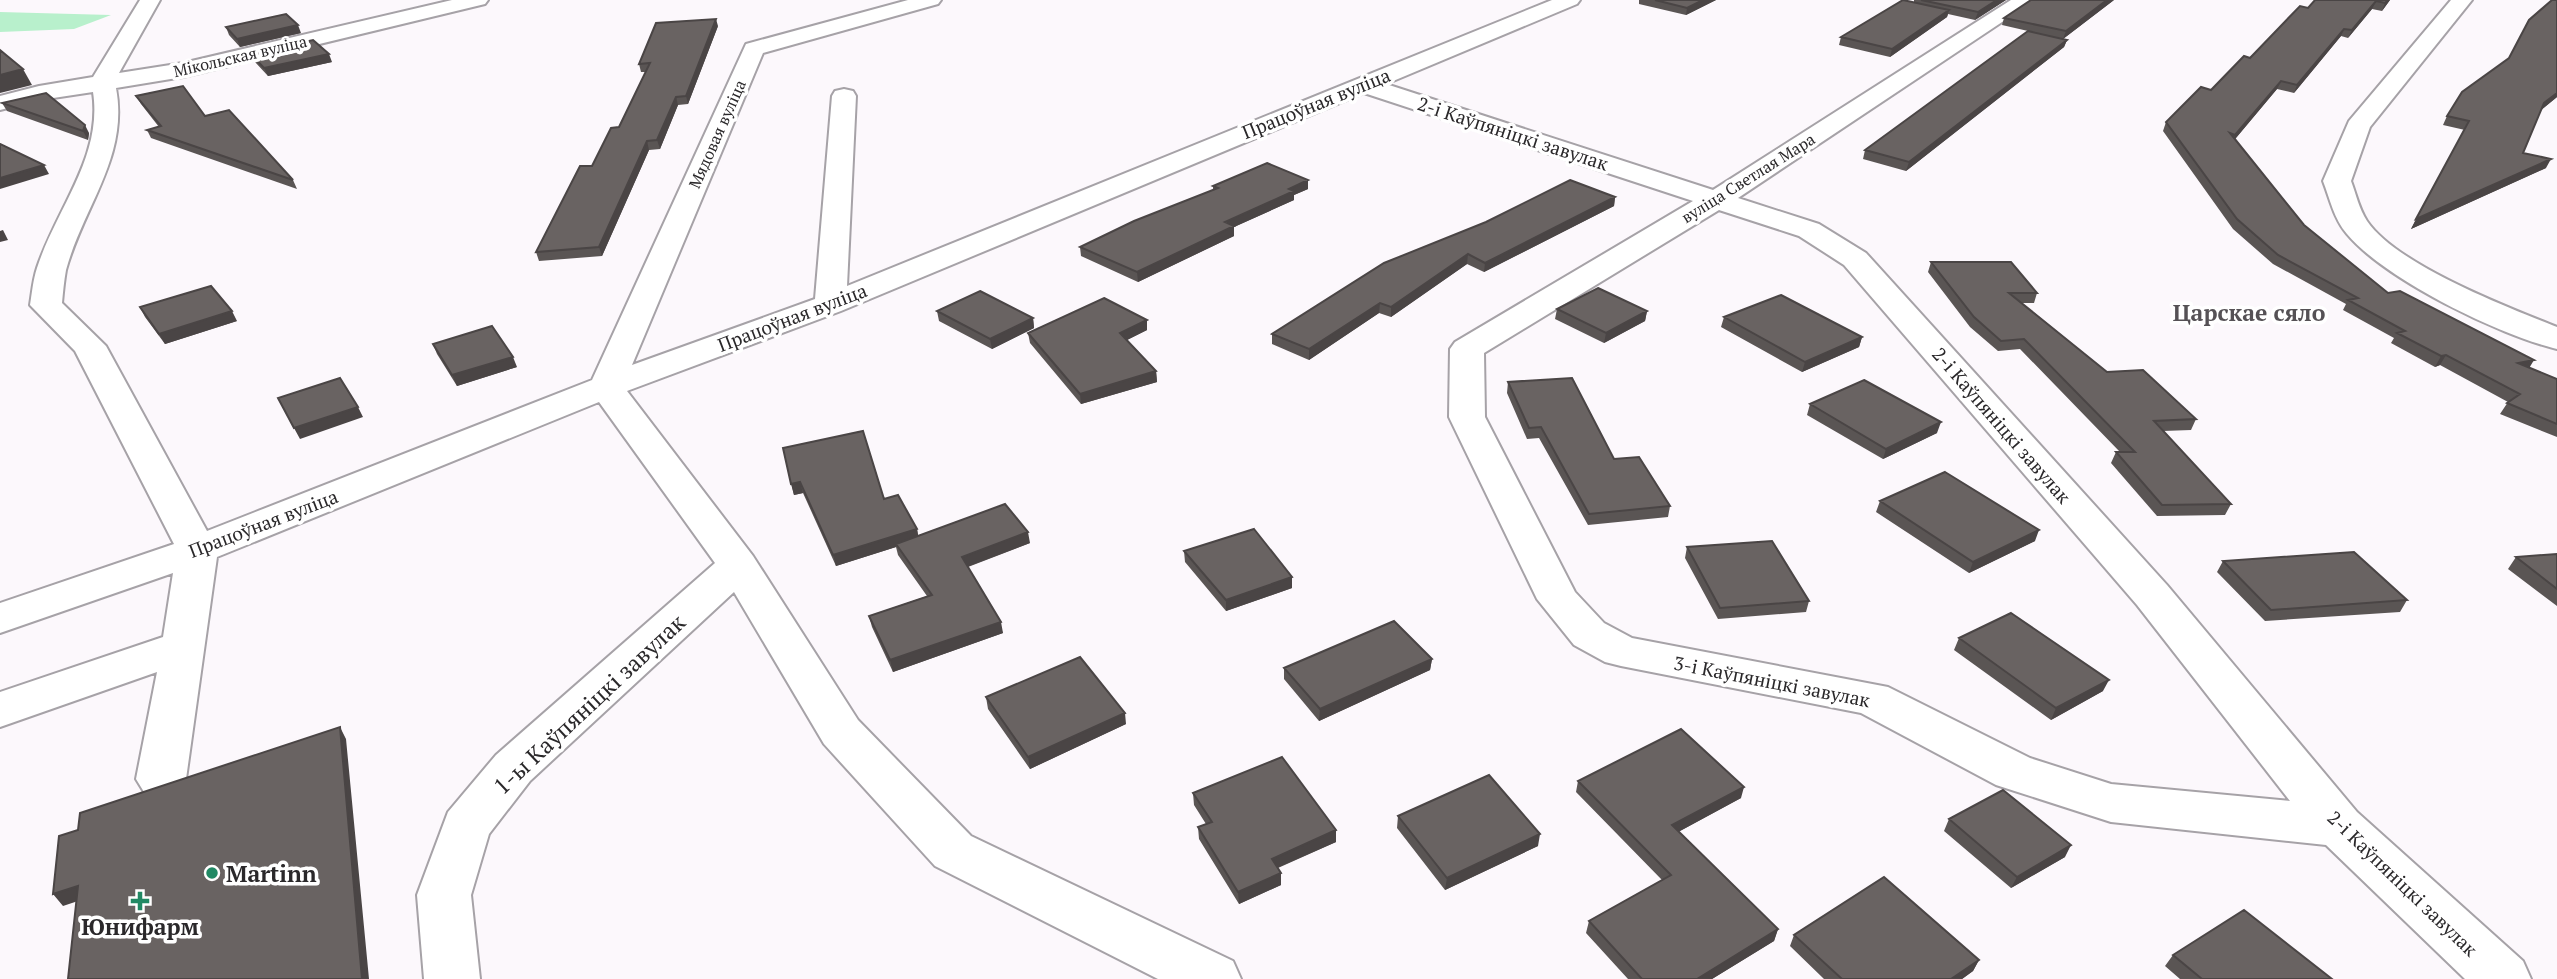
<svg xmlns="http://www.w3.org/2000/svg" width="2557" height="979" font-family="'PT Serif',serif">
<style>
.green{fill:#b8f0cc}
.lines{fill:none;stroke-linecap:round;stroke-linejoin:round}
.minor-casing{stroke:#a6a2a7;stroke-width:4}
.minor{fill:#fff;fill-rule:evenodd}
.wall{fill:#5a5554}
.shaded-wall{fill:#4a4545}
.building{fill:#696362;stroke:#4a4545;stroke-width:2}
.poi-dot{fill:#218964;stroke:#fff;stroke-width:2.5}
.labels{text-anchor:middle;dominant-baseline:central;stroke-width:7;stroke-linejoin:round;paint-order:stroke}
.far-street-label{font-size:16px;fill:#2a282a;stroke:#fff}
.street-label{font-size:19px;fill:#2a282a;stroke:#fff}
.quarter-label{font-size:23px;font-weight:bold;fill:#555155;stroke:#fff}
.near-street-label{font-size:23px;fill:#2a282a;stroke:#fff}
.near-poi-label{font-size:23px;font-weight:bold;fill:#2a282a;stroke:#fff;text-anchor:start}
</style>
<rect width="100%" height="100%" fill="#fcf8fc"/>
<path class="green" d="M0,12L111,15L74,29L0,32Z"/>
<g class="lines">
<g class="minor-casing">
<path id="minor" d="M140,0H160L119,73L183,63L452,0H488L485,4L183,77L116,88C129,157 83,207 66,270C64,281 63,292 62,303L106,346L207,531L592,380L746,44L908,0H941L938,4L763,53L632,365L815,299L832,96L835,91L844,89L853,91L856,96L847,286L1552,0H1580L1577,4L1386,84L1713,190L2011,0H2035L1738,198L1819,224L1866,253L2167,585L2357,812L2523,961L2531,979H2465L2326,845L2111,822L1996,785L1861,713L1621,666L1605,662L1574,645L1537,599L1449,417L1450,349L1455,342L1693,201L1364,93L841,311L627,391L753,556L858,720L971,836L1233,961L1241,979H1158L935,866L824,744L734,592L530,781L489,834L471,895L480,979H424L417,895L448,812L496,755L715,563L599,402L217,557L186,779L178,792L161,798L144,792L136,779L157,672L0,727V692L163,637L173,573L0,633V603L174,544L75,351L30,305C32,293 33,280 37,268C56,209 103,157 93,92L40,100L0,110V96L39,86L93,77ZM1719,210L1799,236L1844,265L2137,605L2290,801L2111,784L2030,758L1888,687L1632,638L1604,623L1575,592L1485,417L1484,353Z
M2451,0H2472L2370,127L2351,181C2356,194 2359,209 2367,221C2397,265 2507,307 2557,327V349C2499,335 2386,280 2347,234C2334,219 2330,199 2323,181L2349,121Z"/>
</g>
<use href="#minor" class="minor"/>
</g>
<path class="wall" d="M1639,0H1716L1686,15L1639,4Z
M1914,0H2006L1975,20L1948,14L1947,17L1890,57L1839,45L1841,37L1914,2Z
M2114,0L2063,39L2067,40L2064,47L1906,171L1863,159L1865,150L2028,31L2002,25L2004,18Z
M2390,0L2382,11L2372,9L2348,38L2341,36L2294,93L2277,89L2235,139L2304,225L2388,293L2529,368L2557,379V437L2500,414L2508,402L2440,365L2435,367L2391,343L2394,338L2343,310L2346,304L2273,264L2233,229L2163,131L2166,122L2211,90L2308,8Z
M2557,0V97L2541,110L2523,153L2546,168L2411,229L2465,130L2443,125L2447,116L2509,58Z
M718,26L688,104L678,105L660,149L649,150L602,256L539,261L536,252L592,166L619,127L646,72H641L639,64Z
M226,27L301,33L240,47L229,35Z
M251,54L332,62L268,76L255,62Z
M136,96L205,116L293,180L297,189L151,138L147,130L159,127L141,104Z
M2,103L89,133L88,140L7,111Z
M1213,186L1308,189L1294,195V200L1234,227V236L1138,282L1081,256L1080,247L1213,190Z
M1615,197L1614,206L1484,272L1467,264L1391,317L1379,313L1309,360L1272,344V334L1384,263Z
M1931,262L2037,293L2034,303H2022L2107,372L2196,419L2191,430L2163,431L2231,504L2225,515L2157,516L2111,463L2116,452H2120L2020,349L1998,351L1970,327L1928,272Z
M140,307L237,321L165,344L145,317Z
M1557,309L1647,311L1645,321L1604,343L1555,319Z
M937,311L1033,318L1034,328L992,349L939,321Z
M1724,317L1862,337L1859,347L1802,372L1721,327Z
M1147,320V330L1127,340L1156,371L1157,382L1081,404L1030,343L1028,333Z
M433,344L517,367L457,386L437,354Z
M1508,382L1614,459L1670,506L1668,517L1588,525L1539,438L1527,439L1507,393Z
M1810,404L1937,433L1883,459L1807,415Z
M783,448L884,499L917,529L918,536L1030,543L968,567L1003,633L893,672L872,627L869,616L927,596L898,555L896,547L836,566L803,493L794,495Z
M1880,501L2035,541L1969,573L1876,512Z
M1687,547L1809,601L1806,612L1718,619L1685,558Z
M1184,551L1292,588L1226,611L1185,562Z
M2557,554V606L2508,569L2516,557Z
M2223,561L2407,600L2400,612L2265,621L2217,572Z
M1959,638L2103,691L2051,720L1954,650Z
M1432,659L1430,670L1319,721L1284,679V668Z
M986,697L1126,724L1030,769L988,709Z
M1578,781L1741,798L1678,832L1778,929L1774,941L1712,979H1628L1586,933L1589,921L1662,880L1576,792Z
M1193,793L1336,830V842L1278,868L1281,873V885L1239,904L1199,839L1198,827L1206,824L1194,805Z
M1398,816L1538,846L1445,890L1397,828Z
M1949,819L2065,857L2011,888L1944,831Z
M1794,935L1979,960L1973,971L1962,979H1824L1790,946Z
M2173,955L2332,979H2180L2165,966Z"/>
<path class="shaded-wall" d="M1703,0H1716L1686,15L1687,8Z
M1997,0H2006L1975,20L1978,12Z
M2107,0H2114L2063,39L2066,31Z
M2388,0H2390L2382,11L2385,3Z
M2376,1L2372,9L2348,38L2352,30Z
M1949,10L1947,17L1890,57L1892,49Z
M716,19L718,26L688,104L686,96Z
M298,25L301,33L240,47L237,39Z
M2344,29L2341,36L2294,93L2297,85Z
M2067,40L2064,47L1906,171L1909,162Z
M329,54L332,62L268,76L264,68Z
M23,69L32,85L0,93V75Z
M2281,81L2277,89L2231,144L2235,135Z
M2557,93V97L2540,111L2544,103Z
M676,97L678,105L660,149L657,140Z
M85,125L89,133L88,140L83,131Z
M647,141L649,150L602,256L599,247Z
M2551,159L2546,168L2411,229L2416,219Z
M44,165L49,174L0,189V178Z
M1308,180V189L1294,195V200L1234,227V236L1138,282L1137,272L1225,222L1289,189Z
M1615,197L1614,206L1484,272L1485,263Z
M3,230L8,240L0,242V231Z
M1468,254L1467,264L1391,317V307Z
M1380,303L1379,313L1309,360V349Z
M232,311L237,321L165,344L159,334Z
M1647,311L1645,321L1604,343L1606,333Z
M1033,318L1034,328L992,349L990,339Z
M1147,320V330L1121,343L1120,333Z
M1862,337L1859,347L1802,372L1805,362Z
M2446,355L2440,365L2435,367L2441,356Z
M513,357L517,367L457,386L452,375Z
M2534,360L2528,370L2518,363Z
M1156,371L1157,382L1081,404L1080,394Z
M358,407L363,417L300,439L294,428Z
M1941,422L1937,433L1883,459L1886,449Z
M800,482L803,493L794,495L791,484Z
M917,529L919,540L896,544V547L836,566L833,555Z
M2039,530L2035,541L1969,573L1973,562Z
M1028,532L1030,543L964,568L962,557Z
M1292,577V588L1226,611V600Z
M1001,622L1003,633L893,672L890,660Z
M1432,659L1430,670L1319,721L1320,709Z
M2109,680L2103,691L2051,720L2056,708Z
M1125,713L1126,724L1030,769L1028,757Z
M340,727L346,739L369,979H362Z
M1744,787L1741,798L1669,837L1672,825Z
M1336,830V842L1272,870V859Z
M1540,834L1538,846L1445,890L1447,878Z
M2071,845L2065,857L2011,888L2017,877Z
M1281,873V885L1239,904L1238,892Z
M78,886L87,898L63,906L53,894Z
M1778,929L1774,941L1712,979H1697Z
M1979,960L1973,971L1962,979H1951Z"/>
<path class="building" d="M1655,0H1703L1687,8Z
M1903,0L1949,10L1892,49L1841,37Z
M1921,0H1997L1978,12Z
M2031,0H2107L2066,31L2004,18Z
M2315,0H2388L2385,3L2376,1L2352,30L2344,29L2297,85L2281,81L2235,135L2230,133L2304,225L2388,293L2400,291L2534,360L2518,363L2557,379V424L2507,403L2520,394L2446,355L2441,356L2397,333L2405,331L2348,300L2358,298L2278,255L2237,219L2166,122L2201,87L2211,90L2244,56L2250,58L2300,6L2308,8Z
M2552,0H2557V93L2544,103L2523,153L2551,159L2416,219L2469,121L2447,116L2462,92L2509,58L2529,20Z
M286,14L298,25L237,39L226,27Z
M716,19L686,96L676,97L657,140L647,141L599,247L536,252L580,166H592L611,128L619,127L650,63L639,64L656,23Z
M2028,31L2067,40L1909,162L1865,150Z
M313,40L329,54L264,68L251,54Z
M0,50L23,69L0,75Z
M183,86L205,116L229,110L293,180L147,130L161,126L136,96Z
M46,93L85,125L83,131L2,103Z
M0,144L44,165L0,178Z
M1267,163L1308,180L1289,189L1294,191L1225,222L1234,226L1137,272L1080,247L1134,221L1218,188L1213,186Z
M1570,180L1615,197L1485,263L1468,254L1391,307L1380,303L1309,349L1272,334L1384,263L1486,222Z
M1931,262H2011L2037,293H2009L2107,372L2143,370L2196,419L2154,421L2231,504L2162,505L2116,452H2135L2024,339L2001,341L1974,317Z
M211,286L232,311L159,334L140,307Z
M1598,288L1647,311L1606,333L1557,309Z
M980,291L1033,318L990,339L937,311Z
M1781,295L1862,337L1805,362L1724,317Z
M1104,298L1147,320L1120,333L1156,371L1080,394L1028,333Z
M492,326L513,357L452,375L433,344Z
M340,378L358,407L294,428L278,398Z
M1572,378L1614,459L1639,457L1670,506L1589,514L1541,427L1529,428L1508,382Z
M1864,380L1941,422L1886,449L1810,404Z
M863,431L884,499L898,495L917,529L833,555L800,482L791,484L783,448Z
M1945,472L2039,530L1973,562L1880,501Z
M1005,504L1028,532L962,557L1001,622L890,660L869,616L932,595L896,544Z
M1254,529L1292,577L1226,600L1184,551Z
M1772,541L1809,601L1720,608L1687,547Z
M2354,552L2407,600L2271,610L2223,561Z
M2557,554V589L2516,557Z
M2011,613L2109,680L2056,708L1959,638Z
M1394,621L1432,659L1320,709L1284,668Z
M1080,657L1125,713L1028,757L986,697Z
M340,727L362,979H68L78,886L53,894L59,836L78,830L80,813Z
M1681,729L1744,787L1672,825L1778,929L1697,979H1642L1589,921L1671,875L1578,781Z
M1282,757L1336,830L1272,859L1281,873L1238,892L1198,827L1212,822L1193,793Z
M1489,775L1540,834L1447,878L1398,816Z
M2003,790L2071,845L2017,877L1949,819Z
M1884,877L1979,960L1951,979H1842L1794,935Z
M2244,910L2332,979H2202L2173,955Z"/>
<g class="poi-dot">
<circle cx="212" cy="873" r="7"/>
<path d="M136.5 890.5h7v7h7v7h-7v7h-7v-7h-7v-7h7z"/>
</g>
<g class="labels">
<g class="far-street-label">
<text transform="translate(240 56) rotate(-13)">Мікольская вуліца</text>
<text transform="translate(717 134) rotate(-66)">Мядовая вуліца</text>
<text transform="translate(1748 178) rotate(-32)">вуліца Светлая Мара</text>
</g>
<g class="street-label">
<text transform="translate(1316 103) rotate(-22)">Працоўная вуліца</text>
<text transform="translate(1513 133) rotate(18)">2-і Каўпяніцкі завулак</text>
<text transform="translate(792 317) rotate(-21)">Працоўная вуліца</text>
<text transform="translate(2002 425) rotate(49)">2-і Каўпяніцкі завулак</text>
<text transform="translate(263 523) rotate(-21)">Працоўная вуліца</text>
<text transform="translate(1772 681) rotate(11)">3-і Каўпяніцкі завулак</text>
<text transform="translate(2403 883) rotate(44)">2-і Каўпяніцкі завулак</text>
</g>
<g class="quarter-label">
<text x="2249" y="312">Царскае сяло</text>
</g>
<g class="near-street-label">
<text transform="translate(589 704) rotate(-43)">1-ы Каўпяніцкі завулак</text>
</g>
<g class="near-poi-label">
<text x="226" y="873">Martinn</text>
<text x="140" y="926" text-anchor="middle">Юнифарм</text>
</g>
</g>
</svg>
